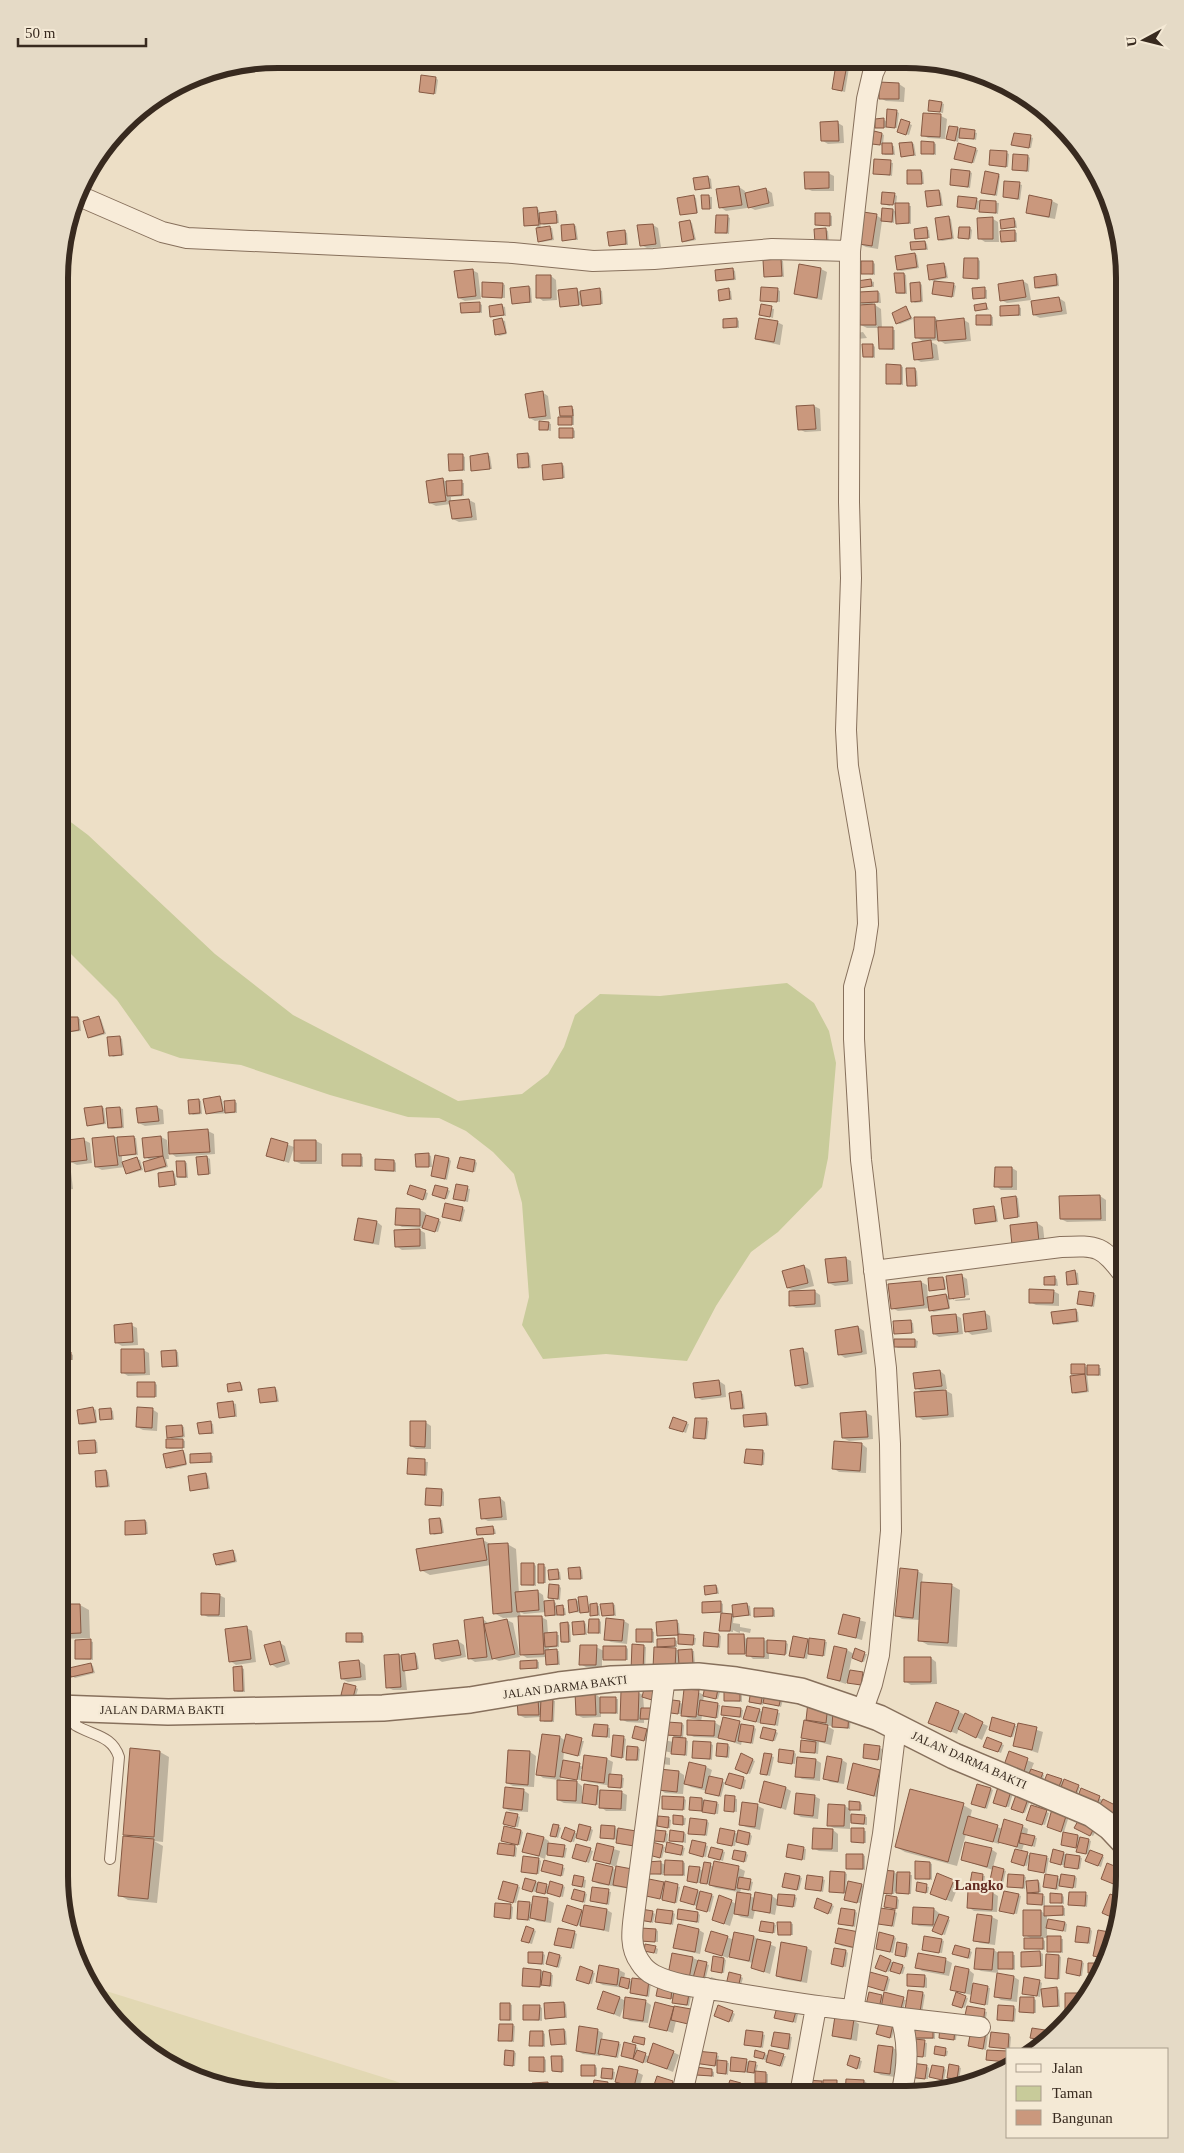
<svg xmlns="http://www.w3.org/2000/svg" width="1184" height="2153" font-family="'Times New Roman',serif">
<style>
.farmland{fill:#e2d8b3}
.green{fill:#c8cb9a}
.shadow{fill:#0003}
.building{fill:#ca987d;stroke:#865943}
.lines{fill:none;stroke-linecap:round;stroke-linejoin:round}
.service-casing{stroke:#87705c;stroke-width:12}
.minor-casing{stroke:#87705c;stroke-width:22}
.tertiary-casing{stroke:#87705c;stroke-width:28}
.service{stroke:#f8ecd9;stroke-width:10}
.minor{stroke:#f8ecd9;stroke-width:20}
.tertiary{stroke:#f8ecd9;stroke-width:25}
.labels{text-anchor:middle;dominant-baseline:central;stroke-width:4.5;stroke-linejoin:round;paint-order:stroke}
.street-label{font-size:12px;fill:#382a1f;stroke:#f4e9d5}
.quarter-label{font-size:15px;font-weight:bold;fill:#632a20;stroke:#f4e9d5}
.rim{fill:none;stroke:#382a1f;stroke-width:6}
</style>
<rect width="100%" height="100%" fill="#eddfc6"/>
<path class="farmland" d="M90,1986L395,2081L425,2093L248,2092L181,2072L133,2040L96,1997Z"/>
<path class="green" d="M60,814L88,835L215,954L293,1015L458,1101L522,1094L548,1074L564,1047L575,1015L600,994L660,996L787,983L814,1003L829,1031L836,1063L828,1158L822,1187L778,1232L751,1252L716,1306L687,1361L606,1354L543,1359L522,1325L529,1297L522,1203L514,1174L493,1152L466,1131L439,1118L408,1117L330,1095L241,1065L180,1058L151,1048L117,1000L60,943Z"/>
<path class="shadow" d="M393,59L410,60V69H395L393,67Z
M440,60H459V64L442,63Z
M846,67L849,68L845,92L836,90L833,89Z
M436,78L438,80L436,94L422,92Z
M881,84H899L905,88L904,102L886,101L880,98Z
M941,103L944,104L943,113L929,110Z
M896,111L899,113L897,128L886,126V128L877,127L883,119L887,122Z
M924,114L941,116L947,119L945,139L928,138L923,135Z
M902,121L912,125L909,135L901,132Z
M838,123L843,126L844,143L828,144L823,141Z
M957,128L977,133L976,140L959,136L958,142L948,139Z
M882,134L884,135L883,144L894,146L895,155H885L883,153V146L873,143Z
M1030,137L1033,138L1031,148L1015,146Z
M912,143L914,144L916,156H902Z
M934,143L936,144V155L922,153Z
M975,149L978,150L974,163L958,159Z
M1007,153L1009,154L1008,167L990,165Z
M1028,156L1030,158L1029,172L1014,169Z
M875,160L893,163L892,176L874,173Z
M920,171L923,172L924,184H909Z
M970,172L972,173L970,188L954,185Z
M828,173L834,176V191H812L806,188Z
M998,175L1000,176L997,196L985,194Z
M708,177L711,179L712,189H696L695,179Z
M1019,184L1022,185L1020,200L1004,197Z
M739,187L745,191V194L766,189L772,193L774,206L755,210L747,206V208L726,211L720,207Z
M939,191L941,193L943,206H928Z
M894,194L897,196L896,205L911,206V224L897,223V213H895L894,223L882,221L878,249L866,247L860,244L876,215L882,219L893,210L897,212V206L889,201L887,203L891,206L882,204Z
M702,196L712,197V209H703Z
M694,197L696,198L698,213L681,214Z
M1030,197L1052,201L1058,204L1055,219L1033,215L1027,212Z
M976,200L979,201L978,210L959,206Z
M981,201L999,203L998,214L981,211Z
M537,209L539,210L540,214H558L559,223L544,225L540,223L541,228H552L554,240L542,242L539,241L537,226H525Z
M830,215L832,216V226L816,224Z
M728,217L730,218L729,234L716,232Z
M948,217L951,219L954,239L942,241L939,240Z
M993,219L998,222L999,242H985L979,238Z
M1014,219L1016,221L1017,228H1002Z
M690,221L692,223L696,240L686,242L683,241Z
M574,225L576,226L578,240H563Z
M653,225L658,228L661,247L647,248L641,245Z
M970,228L972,230L971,239L960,237Z
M926,229L929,230L930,238H916Z
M826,230L828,231L829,243L818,244Z
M624,231L627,233L628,245H610Z
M1014,231L1017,233V242L1002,241Z
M925,242L927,244L928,250L912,249Z
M915,254L917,255L919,268L901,271L898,270Z
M978,259L980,261V279L965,277Z
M781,260L783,261L784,277L765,276Z
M873,262L875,264V275L862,273Z
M943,264L946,266L948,278L933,281L930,279Z
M800,266L821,269L827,272L822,300L801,296L796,293Z
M732,269L735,271L736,280L717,281Z
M472,270L478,273L481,299L465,301L459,298Z
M904,274L906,275L907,294H899L897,293Z
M1056,275L1058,276L1059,286L1039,289L1036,288Z
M551,276L556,280L557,300L543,301L538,297Z
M871,281L874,282V287H859Z
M1023,281L1028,284L1031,300L1007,303L1001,300Z
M920,283L922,285L923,302L915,303L912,301Z
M503,284L505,285V298L484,296Z
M953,284L956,286L954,297L934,294Z
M529,287L531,288L532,303H513Z
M577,289L579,292L600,290L602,291L603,304L561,306Z
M984,289L987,290V299L974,298Z
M728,290L731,291L732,300H720Z
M778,290L780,291V302L762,300Z
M878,292L880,293L881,303H872L881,309L882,329L895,330V350L880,349L879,328H867L861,325L866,306L860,303Z
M1059,298L1065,302L1067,314L1040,318L1034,315Z
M479,303L482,305V313L462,312Z
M986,304L989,310H976Z
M502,306L505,307L506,316H492Z
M762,306L774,309L773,318L760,314Z
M1019,307L1021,308V316L1002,315Z
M906,308L913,319L900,324L897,323Z
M991,316L993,317V326L978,325Z
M935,318L941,322L964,320L969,323L971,341L945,344L939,340L929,341L937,345L939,360L921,362L915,359L924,342L916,337Z
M737,319L739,321V328L724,327Z
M502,320L505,321L507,334L499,336L497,334Z
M777,322L783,325L780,345L762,341L757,338Z
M863,332L867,338L857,339L856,333Z
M873,345L875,347V358L864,356Z
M901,366L903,367V385L887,383Z
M915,369L917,371L918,386H911L908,385Z
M542,392L548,396L551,419L535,421L530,418Z
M814,406L820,409L821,431L805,432L799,429Z
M561,408L574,409V425L559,424Z
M548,423L551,424V431L540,429Z
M573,429L575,431V438L560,437Z
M528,454L530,456L531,468L522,469L519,467Z
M462,455L465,457V471L450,470Z
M487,455L490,456L492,469L473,470Z
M562,464L564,466L565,478L544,479Z
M443,480L448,482L464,483V496L451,497V502L469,500L475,503L477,520L459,522L453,519L451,504L436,506L430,503Z
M78,1018L80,1019L81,1031L72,1032L69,1031Z
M99,1018L101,1019L106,1034L91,1038L89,1037Z
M120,1037L122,1039L124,1055L113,1057L111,1055Z
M60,1038L66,1039L67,1055L60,1056Z
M220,1098L222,1099L224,1110L234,1101L237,1103V1113L207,1114Z
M198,1100L201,1101L202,1114L193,1115L190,1113Z
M101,1107L104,1108L106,1124L90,1126L88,1125Z
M157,1107L163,1110L164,1124L145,1126L139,1123L138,1109Z
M120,1108L123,1109L124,1128L112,1129L109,1128L107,1109Z
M208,1131L214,1134L215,1154L176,1157L171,1153Z
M114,1137L136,1138L138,1155L122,1156V1163L137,1159L140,1160L143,1170L129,1174L125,1167L102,1170L96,1167L93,1139Z
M161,1137L167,1140L169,1159H166L168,1167L149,1172L146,1171L151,1161L146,1157Z
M272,1139L294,1147L289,1163L268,1156Z
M84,1140L90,1143L92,1163L77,1165L71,1162L68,1142Z
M296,1141H316L322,1144V1164H301L295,1161Z
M429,1155L431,1156L432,1167L417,1166Z
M361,1156L363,1157V1167L343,1165Z
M207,1157L210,1159L211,1174L201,1175L199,1174L197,1158Z
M449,1159L451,1161L447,1180L432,1176Z
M376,1160L394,1161L396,1163V1172L378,1171L376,1169Z
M475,1161L477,1163L475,1172L461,1169Z
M185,1162L187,1163L188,1178H180L178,1177Z
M1012,1168L1017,1171V1190H1001L996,1186Z
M65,1169L71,1172L73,1189L60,1191V1170Z
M173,1172L175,1174L177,1185L161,1186Z
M457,1185L470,1189L468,1202L457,1200Z
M411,1187L428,1193L426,1200L411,1195Z
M447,1189L450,1191L447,1199L436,1196Z
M1100,1196L1106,1200V1221L1067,1222L1061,1219L1060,1197Z
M1015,1197L1018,1198L1020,1217L1008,1219L1005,1218Z
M463,1208L465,1210L462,1222L444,1217Z
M993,1208L996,1209L998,1222L979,1224L976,1223Z
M397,1209L420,1210L426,1213V1216L439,1220L441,1222L438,1232L425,1228L402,1227L397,1224Z
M377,1222L382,1226L379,1245L361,1242L355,1239Z
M1037,1223L1043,1227L1045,1245L1019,1247Z
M420,1230L425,1233L426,1249L402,1250L396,1246Z
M845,1258L851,1261L853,1284L835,1286L829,1283Z
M804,1266L810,1270L814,1286L794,1291L788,1288Z
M1075,1272L1078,1273L1079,1285H1071L1068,1284Z
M962,1276L967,1279L969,1295L954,1297V1300L970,1298V1300L956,1301L949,1297L950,1309L933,1312L930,1308L898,1311L892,1308L921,1282L927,1285L928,1298L946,1295L950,1297Z
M943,1278L945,1280L946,1290H930Z
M1055,1278L1057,1279L1058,1286L1046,1285Z
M814,1291L820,1295L821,1307L796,1308L790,1305Z
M1053,1291L1059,1294V1306L1036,1305L1030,1302Z
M1093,1294L1096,1295L1094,1307L1079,1304Z
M1075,1310L1078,1312L1079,1322L1057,1325L1054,1323Z
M984,1312L990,1316L992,1332L972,1335L966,1331Z
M955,1315L961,1318L963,1334L939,1337L934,1334Z
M911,1322L913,1323L914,1333H895Z
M131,1325L137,1328L138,1345L122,1346L117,1343Z
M858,1327L864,1331L867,1354L845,1358L839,1354L836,1331Z
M895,1340H915L918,1341L917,1348H898L895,1346Z
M143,1350L149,1353L150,1375L128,1376L122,1372Z
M803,1350L808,1353L814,1387L802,1389L796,1385Z
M175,1351L178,1352L179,1367H164Z
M70,1353L73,1355V1360H61L59,1355Z
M1084,1366L1088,1368H1101V1376L1087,1374L1089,1392L1075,1394L1073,1392L1082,1375L1072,1373Z
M940,1371L945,1375L947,1389H943L952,1394L954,1417L923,1420L917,1416L924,1393L916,1388Z
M59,1373L61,1374L62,1381L59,1382Z
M719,1381L725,1385L726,1397L702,1400L696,1397Z
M155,1383L157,1385V1397L138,1396Z
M240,1383L242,1385L243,1391H229Z
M275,1388L277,1390L279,1402L261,1403Z
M741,1393L743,1394L745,1409L734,1410L732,1408Z
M233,1403L236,1404L237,1417H220Z
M93,1408L96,1410L97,1423L82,1425L80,1424Z
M110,1409L113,1411L114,1420L101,1419Z
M152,1409L158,1413L157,1431L143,1430L137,1427Z
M866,1413L872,1416L873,1439L849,1441L843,1438Z
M766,1414L768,1416L769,1426H745Z
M706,1420L709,1421L707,1439L695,1437Z
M425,1422L431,1426V1449H416L411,1446Z
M211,1423L213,1424L214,1434H200Z
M686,1423L689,1424L686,1433L673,1428Z
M182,1426L184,1427L185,1437L173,1440L169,1437Z
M59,1436L63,1439L64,1454H59Z
M167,1440H183L185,1441V1448L170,1449L167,1447Z
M95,1441L97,1442L98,1453H81Z
M862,1444L867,1448L866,1473L839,1472L833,1468Z
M183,1451L185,1453L187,1465L170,1469L167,1467Z
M763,1451L765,1453L764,1465L746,1462Z
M211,1455L213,1456V1463L191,1462Z
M409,1460L428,1462L427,1476L408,1474Z
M106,1471L108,1472L110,1487L100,1488L98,1486Z
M206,1474L208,1476L210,1489L191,1490Z
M442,1490L444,1492V1506L427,1504Z
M500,1498L505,1502L507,1520L488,1521L482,1518Z
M440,1519L442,1520L444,1533L434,1535L432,1533Z
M145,1521L147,1522L148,1534H127Z
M493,1528L495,1529L496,1534H478Z
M483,1540L492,1545L507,1544L516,1549L519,1593L537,1591L543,1595L544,1602L553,1601L556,1603V1607L565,1608L566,1615L561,1616L557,1614V1616H549L546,1612L524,1614L520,1612L521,1618L541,1617L547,1620L548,1634L559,1635V1647L549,1648V1651H559L560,1665H547L546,1657L527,1658L521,1654L520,1617L503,1618L494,1613L491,1565L430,1575L421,1570Z
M232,1551L235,1553L237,1562L219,1566L217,1564Z
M534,1564L536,1566V1586L524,1585L522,1584Z
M544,1566L546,1567V1583H541L539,1582Z
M580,1569L582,1570L583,1579L570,1578Z
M558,1571L560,1572L561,1580L550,1579Z
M917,1571L923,1574L922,1583L951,1585L960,1590L957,1647L928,1645L919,1640L920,1620L902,1619L896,1615Z
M559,1586L561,1588L560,1600L549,1598Z
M716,1586L718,1588L719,1594H706Z
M219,1595L225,1598V1617H208L202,1614Z
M586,1597L588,1613L571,1612L576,1600L580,1602Z
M589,1598L590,1605L599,1606L600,1616L592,1615L590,1613Z
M720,1602L723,1604V1614L734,1616L733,1623L740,1624V1627L751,1629L750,1633L740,1631V1633L737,1632L733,1630V1632L723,1631L720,1630L722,1613L704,1612Z
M613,1604L615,1605L616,1616L603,1615Z
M80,1605L89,1610L90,1638L59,1639V1606Z
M747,1605L750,1606L751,1616H735Z
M773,1609L775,1610V1617L755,1616Z
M844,1616L866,1622L862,1640L840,1634Z
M483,1619L489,1624L507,1620L513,1623L520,1657L499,1661L492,1658L493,1660L475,1662L469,1658Z
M599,1620L601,1622V1634L590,1632Z
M624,1621L629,1624L627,1644L611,1642L605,1639Z
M584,1622L586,1624L587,1635L574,1634Z
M676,1622L679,1623L680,1635L696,1638L695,1645L679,1643L680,1635L658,1636Z
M568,1623L570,1625L571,1642L564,1643L562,1642Z
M247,1628L252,1631L256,1662L236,1665L230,1661Z
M652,1631L654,1632V1643L637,1641Z
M362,1634L364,1636V1643L348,1642Z
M719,1635L721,1636L720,1648L704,1645Z
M744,1635L746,1639L785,1642L788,1644L787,1654L769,1652V1659H753L748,1654L729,1653Z
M674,1639L677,1641V1647H666V1649L694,1651L695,1665L681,1672L663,1649L658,1646Z
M808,1640L827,1642L825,1656L808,1653L807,1659L793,1656Z
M90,1641L93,1642V1660L76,1659Z
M458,1641L464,1645L466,1657L442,1662L436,1658Z
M280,1643L285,1646L290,1664L277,1668L271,1664Z
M643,1646L646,1647L645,1672L635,1671Z
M596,1647L604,1651L626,1647L628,1649V1660H607L602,1658V1668L586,1667L580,1664Z
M835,1648L847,1650L854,1654H867L864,1662L852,1657L849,1671L865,1675L863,1686L847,1681L846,1684L828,1678Z
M415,1654L417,1656L419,1669L405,1671L407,1690H393L387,1687L399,1655L403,1657Z
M931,1658L936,1662L937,1684L911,1685L905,1681Z
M359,1661L365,1665L366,1680L348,1682L342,1679Z
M536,1661L539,1662V1669L521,1668Z
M91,1664L93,1666L95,1673L75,1678L72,1676Z
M242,1668L244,1669L245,1692H238L236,1691Z
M355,1687L358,1689L355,1699L345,1696Z
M718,1690L720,1692L718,1699L704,1695L703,1702L720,1705L718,1718L702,1716L701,1722H714L722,1727L739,1723L754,1727L756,1729L753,1744L742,1741L741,1745L721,1738L694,1737L688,1734L698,1720L688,1718L681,1714L667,1713L679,1702L684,1705L698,1692L704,1695Z
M725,1692L742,1693V1702L725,1700Z
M752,1692L783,1700L781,1707L763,1702V1705L753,1703L750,1702Z
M595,1693L600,1698L618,1699V1714L601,1712V1717L583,1718L577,1715Z
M639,1693L643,1695L644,1709L653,1720H644V1723L627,1722L621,1719Z
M538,1700L542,1702L552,1700L555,1701L554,1722H544L541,1717L525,1718L519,1715Z
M810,1703L851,1714L850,1729L825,1725L834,1730L831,1745L819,1742L818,1754L801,1751L811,1742L802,1737Z
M740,1709L743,1710L742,1718L722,1714Z
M764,1709L780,1713L778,1726L764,1723Z
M759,1710L763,1712L759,1723L747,1719Z
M959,1712L988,1726L982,1740L959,1728L957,1734L935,1725Z
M682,1724L684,1725L683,1739L688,1741L687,1756L664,1751L663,1740L674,1742V1736L667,1735Z
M1019,1724L1043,1732L1038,1753L1014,1745Z
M595,1725L610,1728V1738L594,1735Z
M1014,1725L1018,1727H1016L1013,1737L993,1731Z
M647,1730L649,1731L647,1741L636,1738Z
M775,1731L778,1733L775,1741L764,1738Z
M560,1737L566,1741H584L580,1756L564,1752L563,1761L584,1767L607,1759L613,1762L611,1775L624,1778L623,1788L588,1782L582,1779L584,1769H581L580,1780L561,1776L560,1781L577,1782L582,1786V1796L598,1787L600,1791L621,1792L627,1795L626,1811H606L601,1807V1794H599L598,1805L582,1802V1804L564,1803L558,1800L559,1780L543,1778L538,1774Z
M624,1738L626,1739L624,1758L614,1757L612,1756Z
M711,1744L713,1745L712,1760L693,1757Z
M1001,1744L1004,1745L1001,1753L987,1747Z
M728,1745L730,1747L729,1758L717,1756Z
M638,1748L640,1749L639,1761L627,1759Z
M880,1748L882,1749L881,1760L866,1758Z
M131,1749L160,1752L169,1757L163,1842L154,1841L163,1846L157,1903L128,1900L119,1895L131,1838L125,1834Z
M509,1751L530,1752L536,1756L534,1787L513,1786L507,1783Z
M794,1752L796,1754L795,1764L779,1761Z
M1009,1753L1034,1763L1031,1770L1044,1775L1042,1783L1010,1771Z
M742,1755L755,1761L750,1774L738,1770Z
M660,1756L670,1758V1765L662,1764Z
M771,1756L774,1757L770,1776L764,1775L761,1773Z
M816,1760L821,1763L820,1781L802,1779L797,1776Z
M842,1760L847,1763L844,1784L830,1782L825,1778Z
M690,1763L706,1767L712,1770L710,1777L727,1783L729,1774L744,1779L746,1780L744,1789L725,1782L721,1797L709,1794L707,1791L691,1787L684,1783L683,1794L665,1793L659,1789L679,1772L684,1775V1783H685Z
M879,1771L885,1774L879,1798L848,1789Z
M1061,1780L1080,1787L1077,1795L1047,1784Z
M786,1788L791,1791L786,1810L760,1801Z
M999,1788L1013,1793L1009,1807L997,1804Z
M991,1789L993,1790L987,1809L974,1804Z
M523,1790L529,1794L528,1812L510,1811L504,1808Z
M1082,1790L1123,1810L1119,1820L1099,1810Z
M814,1796L820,1799L818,1819L801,1817L795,1814Z
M726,1797L737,1799V1812L726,1810Z
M683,1798L686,1800L685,1810L663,1808Z
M1031,1798L1025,1813L1012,1808Z
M702,1799L719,1804L718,1814L690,1809Z
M743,1803L758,1806L764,1809L760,1830L746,1827L740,1824Z
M860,1803L862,1805V1811L851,1809L850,1815L867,1817V1825L854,1824L850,1821V1829L834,1828L828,1825L845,1806L850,1809Z
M963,1805L972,1810L970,1818L1003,1829L1022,1826L1028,1829L1027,1835L1037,1838L1035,1847L1024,1844L1022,1850L1000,1841L999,1844L966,1834L957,1866L905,1852L896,1847Z
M1032,1807L1049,1813L1045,1825L1030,1820Z
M1053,1810L1069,1816L1064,1832L1051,1828Z
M518,1816L520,1817L518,1827L507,1825Z
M674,1816L686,1818L685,1825L674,1824Z
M669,1819L671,1820L670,1828L658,1826Z
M707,1821L709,1823L707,1836L690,1833Z
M1078,1822L1096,1831L1093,1836L1076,1828Z
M558,1826L561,1828L558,1838L552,1835Z
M615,1827L617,1830L636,1832L637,1846L620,1844L618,1840L602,1838Z
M590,1828L593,1830L590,1841L576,1836L574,1842L564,1839L574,1832L578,1834Z
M721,1829L739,1834H750L752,1836L750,1845L736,1841L735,1846L721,1844Z
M853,1829L866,1831V1843L852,1842Z
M833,1830L838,1834V1852L819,1851L813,1848Z
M521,1831L523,1832L520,1845L505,1842Z
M665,1832L668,1834L667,1843L655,1840Z
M684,1833L686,1834V1843L671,1840Z
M1078,1836L1091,1841L1089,1851L1104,1857L1101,1867L1089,1862L1090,1855L1080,1853L1078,1848L1065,1845Z
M544,1838L549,1841L548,1845L567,1848L565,1858L546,1854L545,1859L523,1851Z
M693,1841L708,1846L706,1857L690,1853Z
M598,1844L620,1851L616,1867L594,1859Z
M515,1846L517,1848L516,1857L499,1854Z
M662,1846L665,1847L662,1858L650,1855Z
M789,1846L806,1849L805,1860L787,1856Z
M682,1847L685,1848L683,1856L666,1852Z
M991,1849L997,1853L993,1867L1006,1871L1003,1883L993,1880V1870L962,1860Z
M590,1850L593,1851L589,1863L576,1858Z
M1016,1850L1031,1856L1049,1858L1046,1875L1061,1879L1075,1877L1077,1878L1076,1888L1059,1884L1058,1890L1044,1886L1046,1873L1029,1870L1031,1859H1029L1027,1866L1015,1863Z
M722,1851L725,1852L723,1861L709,1857Z
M1054,1851L1082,1858L1080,1869L1053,1863Z
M746,1853L748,1855L746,1862L734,1859Z
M863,1855L865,1856V1870L848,1869Z
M538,1859L541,1861L539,1874L523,1871Z
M545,1862L565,1868L563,1876L543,1871Z
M683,1862L685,1863V1876L668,1875L663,1873V1875L648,1873L661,1863L666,1865Z
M715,1863L739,1868L745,1871L743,1879L753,1882L751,1891L741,1889L740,1893L755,1898L756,1893L772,1896L778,1900L794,1896L797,1898L795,1907L777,1904L775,1915L755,1910L753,1919L741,1917L734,1913L730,1926L719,1922L713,1919L731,1901L736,1904L738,1892L716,1888L700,1881V1883L690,1882L700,1869L703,1871L710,1865L714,1867Z
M930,1863L932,1864V1880L916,1878Z
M613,1868L617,1871L631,1889L599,1884L593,1881Z
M1121,1870L1124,1871L1118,1885L1105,1880Z
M894,1872L898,1875H912L911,1894H899L895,1891L894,1894H882Z
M845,1873L847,1874L846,1890L861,1885L864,1886L860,1903L846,1899L847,1894L830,1891Z
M973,1874L985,1876L984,1885L972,1883Z
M575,1876L586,1880L585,1888L576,1886Z
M1023,1876L1026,1877L1025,1889L1008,1886Z
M799,1877L802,1878L799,1890L786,1887Z
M822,1879L825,1880L823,1892L809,1889Z
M953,1881L959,1884L952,1902L937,1896Z
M1038,1881L1040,1883L1041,1892L1036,1894L1045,1896V1906L1028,1903V1882Z
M535,1882L550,1887L551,1882L563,1886L565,1887L563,1897L548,1892V1894L525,1890Z
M663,1883L680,1887L677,1903L650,1896Z
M918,1884L929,1887L928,1893L917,1890Z
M517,1886L520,1887L516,1903L502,1899Z
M593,1888L611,1892L609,1905L591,1901Z
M575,1890L587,1894L585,1903L575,1900Z
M697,1891L714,1896L710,1912L684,1901Z
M993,1893L998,1896L997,1912L974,1911L968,1907Z
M1085,1894L1088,1895L1087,1907L1070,1904Z
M1018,1895L1021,1896L1017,1914L1003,1911Z
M1062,1895L1064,1897V1904L1051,1902Z
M534,1897L548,1900L554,1903L551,1923L537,1921L530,1917V1921L518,1918L529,1903L533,1905Z
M897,1898L899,1900L898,1909L886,1906Z
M818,1899L834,1906L831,1914L818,1909Z
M511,1906L513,1907L512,1919L495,1916Z
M1062,1907L1065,1908V1916H1047V1927L1065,1923L1067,1924L1066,1932L1047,1927V1937L1063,1939V1953L1048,1951V1938H1041L1045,1941V1950L1026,1948L1032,1939L1025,1935L1041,1911L1045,1914Z
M934,1909L939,1913V1915L950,1920L945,1935L936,1932L935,1927L919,1926L913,1923Z
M607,1910L612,1913L609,1932L566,1922L581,1911L584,1912Z
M855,1911L857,1913L855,1927L840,1924Z
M894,1911L897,1913L894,1927L879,1923Z
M652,1912L655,1914L653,1923L641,1920Z
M672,1912L675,1914L673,1925L656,1921Z
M698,1913L700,1915L699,1923L678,1919Z
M978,1915L992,1917L998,1920L995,1945L980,1943L974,1940Z
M790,1923L793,1924V1935L779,1934Z
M773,1924L776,1925L775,1933L763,1932Z
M1090,1929L1092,1931L1090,1944L1076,1941Z
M534,1930L536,1931L532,1944L525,1942Z
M656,1930L658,1931V1942L641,1940Z
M699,1930L704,1933L700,1954L680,1950L674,1947Z
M574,1932L577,1934L574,1949L556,1945Z
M864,1936L862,1950L842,1946L836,1943Z
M727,1937L734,1940L754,1937L776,1947L770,1974L752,1968L753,1963L736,1959L729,1955L728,1958L707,1951Z
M894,1937L896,1938L893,1953L880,1950Z
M941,1940L944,1941L942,1953L923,1950Z
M906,1945L909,1947L907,1957L896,1955Z
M655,1947L658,1949L657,1954L645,1951Z
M807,1948L812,1951L807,1983L783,1979L777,1976Z
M994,1950L998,1953L1015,1955V1970L998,1968V1973L981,1971L975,1968Z
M846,1951L848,1953L846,1967L832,1964Z
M970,1951L972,1952L970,1959L956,1955Z
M1040,1952L1043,1954V1966H1022V1953Z
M542,1953L545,1955L544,1965L529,1963Z
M673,1954L693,1958L709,1965L705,1981L676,1977Z
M919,1955L946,1960L952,1963L949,1976L922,1971L917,1967Z
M559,1956L562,1957L559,1968L547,1964Z
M1059,1956L1061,1957L1060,1979H1048L1046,1977Z
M724,1959L726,1960L724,1973L712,1970Z
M890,1961L905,1967L903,1974L890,1970L889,1972L879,1968Z
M1082,1962L1084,1963L1082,1976L1067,1972Z
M581,1968L595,1973L592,1984L580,1981Z
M619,1970L625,1973L624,1979L633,1982L651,1983L649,1997L634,1994L631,1993L632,1989L603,1985L597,1982Z
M969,1970L974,1974L972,1985L990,1988L988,2005L974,2003L971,2002L972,1995L958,1992L957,1994L968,1998L965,2008L954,2004L957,1992L952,1989Z
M541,1971L553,1975L552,1987L542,1984V1986L524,1985Z
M740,1976L743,1978L740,1988L730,1985Z
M925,1976L927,1978V1988L908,1985Z
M711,1977L720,1980L719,1985L709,1981Z
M1014,1977L1019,1980L1017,2002L1001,2000L995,1996Z
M888,1978L890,1979L887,1991L871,1987Z
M1089,1980H1096L1092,1988L1089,1987Z
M1039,1981L1042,1983L1040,1997L1023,1993Z
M1057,1988L1059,1990L1060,2007L1044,2006Z
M672,1989L691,1996L689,2006L676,2004L674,1999L658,1996Z
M923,1993L925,1995L922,2013L909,2011Z
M1082,1995L1087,1997L1080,2009L1071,2017L1067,2015Z
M881,1996L906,2000L902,2013L870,2005Z
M620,1998L626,2001H645L651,2005L648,2023L630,2021L624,2017L625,2003L620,2017L599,2008Z
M1034,1999L1036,2000V2013L1020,2012Z
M564,2003L566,2004L567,2018H546Z
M656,2003L675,2009L691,2024L676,2021L673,2033L651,2026Z
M510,2004L512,2005V2021L504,2020L501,2019Z
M539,2006L542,2008V2021L524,2019Z
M968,2007L987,2012L985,2024Z
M1014,2007L1016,2009L1015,2022L998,2019Z
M732,2012L735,2014L732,2022L718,2017Z
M795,2013L798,2014L796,2023L778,2018Z
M853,2020L859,2024L857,2041L839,2038L833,2035Z
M881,2022L895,2026L892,2038L878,2034Z
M512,2025L515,2026L514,2042L500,2040Z
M935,2028V2039H917V2041L927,2043L926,2057L916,2056L913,2039Z
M564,2030L566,2031L567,2045L552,2044Z
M597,2030L603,2033L602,2040L621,2044L618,2058L601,2054L600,2056L583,2054L577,2051Z
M957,2030L956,2040L940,2038Z
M1044,2031L1047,2033L1046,2041L1031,2037Z
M542,2032L545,2034V2047L530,2045Z
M775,2033L792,2037L790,2050L773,2046Z
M986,2033L988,2035L986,2050L969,2046Z
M762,2034L765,2035L763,2048L746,2045Z
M1009,2035L1011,2037L1010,2049L991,2046Z
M635,2046L638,2048L637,2051L650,2057L673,2052L679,2055L673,2072L647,2061L646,2063L625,2057Z
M893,2048L899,2051L895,2077L881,2075L875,2072Z
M936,2048L948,2051L947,2056L937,2055Z
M514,2052L516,2053L515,2066H508L505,2064Z
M765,2054L769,2056H786L782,2067L757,2057Z
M716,2055L719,2056L718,2061L729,2063L728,2075L718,2072V2066L698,2064Z
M561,2057L564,2059V2072H555L553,2071Z
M851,2057L862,2061L860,2069L851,2066Z
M544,2058L546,2060V2072L531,2071Z
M746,2061L758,2065L756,2072L768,2074V2084L756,2082V2074L748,2071L747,2073L731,2070Z
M595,2066L597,2068V2076L582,2075Z
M926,2066L929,2068L928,2079L913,2078Z
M958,2067L961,2068L959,2080L951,2078Z
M944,2068L946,2070L944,2080L931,2077Z
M612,2071L615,2072L614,2080L602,2077Z
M712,2071L714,2072V2077L697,2074Z
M637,2072L643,2075L639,2089L617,2082Z
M847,2080L864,2081L870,2085L869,2093L874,2094H846Z
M595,2081L610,2085L609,2093L593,2092Z
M673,2082L675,2083L672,2092L679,2094H665L666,2089Z
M821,2082L825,2084L839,2083V2094H809Z
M533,2084H547L550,2085V2093H534Z
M740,2084L742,2085L740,2094L728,2092Z
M756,2086L769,2088V2094H755Z
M553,2091L559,2092L562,2093H553Z"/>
<path class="building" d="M392,59L408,60V68H392Z
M836,64L847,65L842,91L832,89Z
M421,75L436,77L434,94L419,92Z
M879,82L899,83V99H879Z
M929,100L942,102L940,112L928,111Z
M887,109L897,110L895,128L886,127Z
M923,113L941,114L940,137L921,136Z
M884,118V128H875V119Z
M901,119L910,122L906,135L897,132Z
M838,121L839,141H821L820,122Z
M949,126L958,127L955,141L946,139Z
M960,128L975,130L974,139L959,138Z
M874,131L882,133L880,145L872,144Z
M1014,133L1031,135L1029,148L1011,145Z
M921,141L934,142V154H921Z
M912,142L914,155L901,157L899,143Z
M882,143H892L893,154H882Z
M958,143L976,148L972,163L954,159Z
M990,150L1007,151L1006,167L989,165Z
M1013,154L1028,155L1027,171L1012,170Z
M874,159L891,160L890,175L873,174Z
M951,169L970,171L968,187L950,185Z
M907,170H921L922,184H907Z
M985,171L999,174L995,195L981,193Z
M804,172H829V188L805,189Z
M708,176L710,188L695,190L693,178Z
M1004,181L1020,182L1018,199L1003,197Z
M739,186L742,205L719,208L716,189Z
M766,188L769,203L748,208L745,193Z
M939,190L941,205L927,207L925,191Z
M882,192L895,193L893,205L881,204Z
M694,195L697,213L680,215L677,198Z
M701,195H709L710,209H702Z
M1029,195L1052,200L1049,217L1026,213Z
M958,196L977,198L975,209L957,207Z
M980,200L996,201V213L979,212Z
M895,203H909V223L896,224Z
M537,207L539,225L524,226L523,208Z
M882,208L893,209L892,222L881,221Z
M556,211L557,223L540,224L539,213Z
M863,212L877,214L872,246L859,244Z
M815,213H830V226L815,225Z
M716,215H728L727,233H715Z
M949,216L952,238L938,240L935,218Z
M993,217V239H978L977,218Z
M1014,218L1015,227L1001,229L1000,220Z
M690,220L694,239L682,242L679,222Z
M574,224L576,239L562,241L561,225Z
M653,224L656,244L640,246L637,225Z
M550,226L552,239L538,242L536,228Z
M927,227L928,238L915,239L914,229Z
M959,227H970L969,239L958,238Z
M826,228L827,243H815L814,229Z
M625,230L626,244L609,246L607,232Z
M1015,230V241L1001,242L1000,231Z
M925,241L926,249L911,250L910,242Z
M915,253L917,267L897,270L895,256Z
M964,258H978V279L963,278Z
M781,259L782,276L764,277L763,260Z
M861,261H873V274H861Z
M944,263L946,277L929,280L927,265Z
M799,264L821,268L817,298L794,294Z
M733,268L734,279L716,281L715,270Z
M473,269L476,296L458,298L454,271Z
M894,273H904L905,293H896Z
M1056,274L1057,285L1035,288L1034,277Z
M536,275H551V298H536Z
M871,279L872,286L858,288L857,281Z
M1023,280L1026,297L1000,301L998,284Z
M934,281L954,283L952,297L932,294Z
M482,282L503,283L502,298L482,297Z
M920,282L921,301L911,302L910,283Z
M529,286L530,302L512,304L510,288Z
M761,287L778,288L777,302L760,301Z
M985,287V298L973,299L972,288Z
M577,288L579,305L560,307L558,290Z
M600,288L601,304L582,306L580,291Z
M729,288L730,299L719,301L718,290Z
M878,291V302L859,303V292Z
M1059,297L1062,311L1033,315L1031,301Z
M480,302V312L461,313L460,303Z
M986,303L987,309L975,311L974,305Z
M502,304L504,315L490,317L489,306Z
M761,304L772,306L770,317L759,315Z
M875,304L876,325H860L859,305Z
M1019,305V315L1000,316V306Z
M906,306L911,318L896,324L892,313Z
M976,315H991V325H976Z
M914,317H935V338H915Z
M502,318L506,333L495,335L493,320Z
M737,318V327L723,328V319Z
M759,318L778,321L774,342L755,339Z
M964,318L966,339L938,341L936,321Z
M878,327H893V349H879Z
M931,340L933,358L914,360L912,343Z
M862,344H873V357H863Z
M886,364L901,365V384H886Z
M906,368H915L916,386H907Z
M543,391L546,416L529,418L525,394Z
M814,405L816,429L798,430L796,406Z
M572,406L573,416H560L559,407Z
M558,417H572V425H558Z
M539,421L549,422L548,430H539Z
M559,428H573V438H559Z
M488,453L490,469L471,471L470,456Z
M528,453L529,467L518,468L517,454Z
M448,454H463V470L449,471Z
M562,463L563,478L543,480L542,465Z
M443,478L446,501L429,503L426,481Z
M462,480V495L447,496L446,481Z
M469,499L472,517L452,519L449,501Z
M99,1016L104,1033L88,1038L83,1021Z
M67,1017H78L79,1030L68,1032Z
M64,1036L65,1054L60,1055V1037Z
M120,1036L122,1055L109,1056L107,1037Z
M220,1096L223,1111L206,1114L203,1099Z
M199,1099L200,1113L189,1114L188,1100Z
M235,1100V1112L225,1113L224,1101Z
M102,1106L104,1123L87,1126L84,1108Z
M157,1106L159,1121L138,1123L136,1108Z
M120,1107L122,1127L108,1128L106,1108Z
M208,1129L210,1152L169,1154L168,1132Z
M114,1136L118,1165L95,1167L92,1138Z
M134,1136L136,1154L119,1156L117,1137Z
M161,1136L163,1156L144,1158L142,1138Z
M84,1138L87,1160L70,1162L67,1140Z
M271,1138L288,1143L284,1161L266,1156Z
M294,1140H316V1161H294Z
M429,1153V1167H416L415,1154Z
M342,1154H361V1166H342Z
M435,1155L449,1158L445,1179L431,1176Z
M163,1156L166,1166L145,1172L143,1162Z
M207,1156L209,1174L198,1175L196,1157Z
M137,1157L141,1169L126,1174L122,1162Z
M460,1157L475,1160L473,1172L457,1168Z
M375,1159L394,1160V1171L375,1170Z
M176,1161H185L186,1177H177Z
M995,1167H1012V1187H994Z
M65,1168L68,1186L60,1187V1169Z
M173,1171L175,1185L159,1187L158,1173Z
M456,1184L468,1186L465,1201L453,1199Z
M410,1185L426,1190L423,1200L407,1194Z
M435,1185L448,1188L445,1199L432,1195Z
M1100,1195L1101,1219H1060L1059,1196Z
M1016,1196L1018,1217L1004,1219L1001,1198Z
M445,1203L463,1207L460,1221L442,1217Z
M994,1206L996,1221L975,1224L973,1209Z
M396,1208L420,1209V1226L395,1225Z
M426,1215L439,1219L435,1232L422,1228Z
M358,1218L377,1221L373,1243L354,1240Z
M1037,1222L1039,1242L1012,1245L1010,1225Z
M420,1229V1246L395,1247L394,1230Z
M846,1257L848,1281L828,1283L825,1259Z
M804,1265L808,1283L787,1288L782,1271Z
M1075,1270L1077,1284L1067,1285L1066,1272Z
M962,1274L965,1297L949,1299L946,1276Z
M1055,1276V1285H1044V1277Z
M943,1277L945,1289L929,1291L928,1278Z
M921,1281L924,1305L891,1309L888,1284Z
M1029,1289L1054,1290L1053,1303H1029Z
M815,1290V1304L789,1306V1291Z
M1079,1291L1094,1293L1092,1306L1077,1304Z
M946,1294L949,1308L929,1311L927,1297Z
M1076,1309L1077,1321L1053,1324L1051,1312Z
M985,1311L987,1329L965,1332L963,1314Z
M956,1314L958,1332L933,1334L931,1316Z
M911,1320L912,1333L894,1334L893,1321Z
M132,1323L133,1342L115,1343L114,1325Z
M858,1326L862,1352L838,1355L835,1330Z
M894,1339H915V1347H894Z
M803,1348L808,1384L795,1386L790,1350Z
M121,1349H144L145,1373H121Z
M176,1350L177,1366L162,1367L161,1351Z
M71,1352V1360L60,1361L59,1353Z
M1071,1364H1085V1374H1071Z
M1087,1365H1099V1375H1087Z
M940,1370L942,1386L915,1389L913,1373Z
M1085,1374L1087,1391L1072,1393L1070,1376Z
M719,1380L721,1395L695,1398L693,1383Z
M137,1382H155V1397H137Z
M240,1382L242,1390L228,1392L227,1384Z
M275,1387L277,1401L260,1403L258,1389Z
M946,1390L948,1415L916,1417L914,1392Z
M741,1391L743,1408L731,1409L729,1393Z
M233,1401L235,1416L219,1418L217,1403Z
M93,1407L96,1422L79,1424L77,1410Z
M137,1407L153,1408L152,1428L136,1427Z
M111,1408L112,1419L100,1420L99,1409Z
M866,1411L868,1437L842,1438L840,1413Z
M766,1413L767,1425L744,1427L743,1415Z
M673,1417L687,1422L683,1432L669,1428Z
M695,1418H707L705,1439L693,1438Z
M211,1421L212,1433L199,1434L197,1423Z
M410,1421H426L425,1447L410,1446Z
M182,1425L183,1436L167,1438L166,1426Z
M166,1439H183V1448H166Z
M95,1440L96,1453L79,1454L78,1441Z
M834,1441L862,1443L860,1471L832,1469Z
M746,1449L763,1450L762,1465L744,1463Z
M183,1450L186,1464L166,1468L163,1454Z
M211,1453V1462L190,1463V1454Z
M408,1458L425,1459V1475L407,1474Z
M106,1470L108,1486L96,1487L95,1471Z
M206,1473L208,1488L190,1491L188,1476Z
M426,1488L442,1489L441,1506L425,1505Z
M500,1497L502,1517L481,1519L479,1499Z
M440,1518L442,1533L430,1534L429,1519Z
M145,1520L146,1534L125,1535V1521Z
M493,1526L494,1534L477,1535L476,1528Z
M483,1538L487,1560L420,1571L416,1549Z
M508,1543L512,1612L493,1614L488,1544Z
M233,1550L235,1561L216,1565L213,1554Z
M521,1563H534V1585H521Z
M538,1564H544V1583H538Z
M580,1567L581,1579H569L568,1568Z
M900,1568L918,1570L913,1618L895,1616Z
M558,1569L559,1579L549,1580L548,1570Z
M921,1582L952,1584L948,1643L918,1641Z
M549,1584L559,1585L558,1599L548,1598Z
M716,1585L717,1593L705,1595L704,1586Z
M538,1590L539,1610L517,1612L515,1592Z
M201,1593L220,1594L219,1615H201Z
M587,1596L589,1612L580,1613L578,1597Z
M576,1599L578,1611L569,1613L568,1600Z
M554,1600L555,1615L545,1616L544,1601Z
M721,1601V1612L702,1613V1602Z
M597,1603L598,1615L590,1616V1604Z
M613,1603L614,1615L602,1616L600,1604Z
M747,1603L749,1615L733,1617L732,1605Z
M59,1604H80L81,1633L59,1634Z
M563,1605L564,1615H557L556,1606Z
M754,1608H773V1616L754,1617Z
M721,1613L732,1614L730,1631H719Z
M843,1614L860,1618L856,1638L838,1634Z
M518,1616H542L544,1654L520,1655Z
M483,1617L487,1657L468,1659L464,1620Z
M606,1618L624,1620L622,1641L604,1640Z
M507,1619L515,1654L492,1659L484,1624Z
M589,1619H599V1633H588Z
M677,1620L678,1635L657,1636L656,1622Z
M584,1621L585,1634L573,1635L572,1622Z
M568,1622L569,1642H561L560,1623Z
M247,1626L251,1659L229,1662L225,1629Z
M636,1629H652V1642H636Z
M557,1632V1646L545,1647L544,1633Z
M704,1632L719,1634L718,1647L703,1646Z
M346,1633H362V1642H346Z
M678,1634L694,1635L693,1645L678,1644Z
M728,1634H744L745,1654H728Z
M793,1636L808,1639L804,1658L789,1656Z
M675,1638V1646L657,1647V1639Z
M747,1638H764V1657L746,1656Z
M809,1638L825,1640L823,1656L808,1654Z
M91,1639V1659H75V1640Z
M458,1640L461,1655L435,1659L433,1644Z
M767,1640L786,1641L785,1655L767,1653Z
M280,1641L285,1661L270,1665L264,1645Z
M632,1644L644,1645L643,1671H631Z
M580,1645H597L596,1665H579Z
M603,1646H626V1660H603Z
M834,1646L847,1649L840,1681L827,1678Z
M654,1647L676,1648L675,1669L653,1668Z
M855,1648L865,1652L862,1662L852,1658Z
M557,1649L558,1664L546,1665L545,1650Z
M692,1649L693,1665H679L678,1650Z
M415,1653L417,1669L403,1671L401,1655Z
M399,1654L401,1687L386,1688L384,1655Z
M904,1657H931V1682H904Z
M359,1660L361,1677L341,1679L339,1662Z
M537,1660V1668L520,1669V1661Z
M91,1663L93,1672L71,1677L69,1668Z
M242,1666L243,1691H234L233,1667Z
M850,1670L863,1672L861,1685L847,1683Z
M344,1683L356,1686L353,1698L341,1695Z
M645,1685L655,1688L652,1700L642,1697Z
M705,1686L718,1689L716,1699L703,1696Z
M684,1689L699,1690L696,1717L681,1716Z
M724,1690H740V1701H724Z
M751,1690L763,1692L761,1704L749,1702Z
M621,1691H639L638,1720H620Z
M575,1692H595L596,1715H576Z
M765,1694L781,1697L779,1706L763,1703Z
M600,1697H616V1713H600Z
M538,1698L539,1715H518L517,1699Z
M541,1698H553L552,1721H540Z
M665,1699L680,1701L678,1714L664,1712Z
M700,1700L718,1703L716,1718L698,1715Z
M808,1702L828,1705L826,1723L806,1720Z
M936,1702L959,1711L951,1732L928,1723Z
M722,1706L741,1708L740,1717L721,1715Z
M747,1706L760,1709L756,1722L743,1719Z
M763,1707L778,1710L775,1725L760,1723Z
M641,1708H651V1719H640Z
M833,1710L849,1711L848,1728L832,1727Z
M965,1713L983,1722L976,1738L958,1729Z
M723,1717L740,1721L735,1742L718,1738Z
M992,1717L1015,1724L1011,1737L989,1730Z
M687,1720L715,1721L714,1736L687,1735Z
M804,1720L828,1725L825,1742L801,1738Z
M667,1722L682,1723L681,1736L666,1735Z
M1018,1723L1037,1727L1032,1750L1013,1746Z
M594,1724L608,1725L607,1737L592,1736Z
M741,1724L754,1726L751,1743L738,1741Z
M635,1726L647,1729L644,1741L632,1738Z
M763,1727L776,1730L773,1741L760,1738Z
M542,1734L560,1736L555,1777L536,1775Z
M566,1734L582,1738L578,1756L562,1752Z
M613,1735L624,1736L622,1758L611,1756Z
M673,1737L686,1738L685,1755L671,1754Z
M987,1737L1002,1743L998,1752L983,1747Z
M801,1740L816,1742L815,1753L800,1752Z
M693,1741L711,1742L710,1759L692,1758Z
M717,1743L728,1744L727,1757L716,1756Z
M864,1744L880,1746L878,1760L863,1758Z
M627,1746L638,1747L637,1760H626Z
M130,1748L160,1751L154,1837L123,1835Z
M779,1749L794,1751L792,1764L778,1762Z
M508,1750L530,1751L528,1785L506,1783Z
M1009,1751L1028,1758L1023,1775L1003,1768Z
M741,1753L753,1759L747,1774L735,1769Z
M764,1753L772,1754L767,1775L760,1774Z
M584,1755L607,1758L604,1783L581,1780Z
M827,1756L842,1759L838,1782L823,1779Z
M797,1757L816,1759L814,1778L795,1777Z
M563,1760L580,1763L577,1780L560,1777Z
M689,1762L706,1766L702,1788L684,1784Z
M853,1763L880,1770L874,1796L847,1789Z
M659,1769L679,1771L677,1792L658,1790Z
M1031,1769L1043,1773L1039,1782L1027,1778Z
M729,1773L744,1777L741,1789L725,1784Z
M609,1774L622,1775L621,1788L608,1787Z
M1047,1774L1062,1779L1058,1789L1043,1784Z
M709,1776L723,1779L719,1796L705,1793Z
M1064,1779L1079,1785L1075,1795L1060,1790Z
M557,1780L577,1781L576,1801L557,1800Z
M764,1781L786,1787L781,1808L759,1802Z
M584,1784L598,1786L596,1805L582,1803Z
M977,1784L991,1788L985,1808L971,1804Z
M505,1787L524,1789L522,1810L503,1808Z
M998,1787L1011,1791L1006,1807L993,1803Z
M1081,1788L1100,1796L1096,1807L1077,1799Z
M910,1789L964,1803L948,1862L895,1847Z
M600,1790L622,1791L621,1809L599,1808Z
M1017,1792L1029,1796L1023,1813L1011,1809Z
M796,1793L815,1795L813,1816L794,1814Z
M725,1795L735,1796L734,1812L724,1811Z
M662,1796L684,1797L683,1810L662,1809Z
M690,1797L702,1798V1811L689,1810Z
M1103,1799L1121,1808L1116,1820L1097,1810Z
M704,1800L717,1802L715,1814L702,1812Z
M849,1801L860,1802V1810H849Z
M742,1802L758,1804L755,1827L739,1825Z
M828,1804L845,1805L844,1826H827Z
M1031,1805L1047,1810L1042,1825L1026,1820Z
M1052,1809L1067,1813L1061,1832L1047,1827Z
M506,1812L518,1814L515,1827L503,1824Z
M851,1814L865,1815L864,1824L851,1823Z
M673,1815L683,1816V1825L673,1824Z
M658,1816L669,1817L668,1828L657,1826Z
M968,1816L998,1825L993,1842L963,1834Z
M690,1818L707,1820L705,1835L688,1834Z
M1004,1819L1023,1825L1017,1847L998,1842Z
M1078,1821L1094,1828L1090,1836L1074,1828Z
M553,1824L559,1825L556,1837L550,1836Z
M579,1824L591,1827L587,1841L576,1838Z
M601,1825L615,1826L614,1839L600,1838Z
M504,1826L521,1830L518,1845L501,1841Z
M565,1827L575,1831L571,1842L561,1838Z
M618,1828L636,1831L634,1846L616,1843Z
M720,1828L735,1831L732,1846L717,1843Z
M813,1828L833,1829L832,1849H812Z
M851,1828H864V1843L851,1842Z
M655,1830L666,1831L664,1842L654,1841Z
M670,1830L684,1832L683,1842L669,1841Z
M738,1830L750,1833L748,1845L736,1842Z
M1063,1832L1078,1835L1076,1848L1061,1845Z
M527,1833L544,1837L539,1856L522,1852Z
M1021,1833L1035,1836L1032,1846L1019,1843Z
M123,1836L154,1839L148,1899L118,1896Z
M1080,1837L1089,1839L1086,1854L1076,1852Z
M692,1840L706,1843L703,1857L689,1853Z
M652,1842L663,1845L660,1858L649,1855Z
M667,1842L683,1846L681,1855L665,1852Z
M965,1842L992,1848L987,1867L961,1860Z
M499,1843L515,1845L514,1856L497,1854Z
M548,1843L565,1845L563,1857L547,1855Z
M597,1843L614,1847L610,1864L593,1860Z
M576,1844L591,1848L586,1862L572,1858Z
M788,1844L804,1847L802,1860L786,1857Z
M711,1847L723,1850L720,1860L708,1857Z
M1015,1849L1028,1852L1024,1866L1011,1862Z
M1053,1849L1064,1852L1061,1865L1050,1862Z
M734,1850L746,1852L744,1862L732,1859Z
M1090,1850L1103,1855L1098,1866L1085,1861Z
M1030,1853L1047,1856L1044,1873L1028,1870Z
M846,1854H863V1869H846Z
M1066,1854L1080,1856L1078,1869L1064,1867Z
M523,1856L539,1858L537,1874L521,1872Z
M544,1860L563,1865L561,1876L541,1871Z
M665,1860L683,1861V1875H664Z
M661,1861V1874H647V1862Z
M714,1861L739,1866L735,1890L709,1885Z
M915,1861L930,1862V1879H915Z
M704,1862L711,1863L707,1884L700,1883Z
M596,1863L613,1867L609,1885L592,1881Z
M1107,1863L1122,1869L1116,1885L1101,1879Z
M616,1866L632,1869L629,1888L613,1885Z
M689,1866L700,1867L697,1883L687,1881Z
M993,1866L1004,1869L1001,1883L990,1880Z
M881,1870L894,1871L892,1894L879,1893Z
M830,1871L845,1872L844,1893L829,1892Z
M897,1872H910L909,1894L896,1893Z
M972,1872L983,1874L982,1885L970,1883Z
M785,1873L800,1876L797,1890L782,1887Z
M937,1873L954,1880L946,1900L930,1894Z
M1008,1874L1024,1875L1023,1888L1007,1887Z
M1045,1874L1058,1876L1056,1889L1043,1887Z
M1061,1874L1075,1876L1073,1888L1059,1886Z
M574,1875L584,1877L582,1887L572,1885Z
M807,1875L823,1877L821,1891L805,1889Z
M739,1877L751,1879L749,1890L737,1888Z
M525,1878L536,1881L532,1892L522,1889Z
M649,1879L664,1882L660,1899L646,1896Z
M1038,1880L1039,1892L1027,1893L1026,1881Z
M503,1881L518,1885L513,1903L498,1899Z
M550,1881L563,1885L560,1897L547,1893Z
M665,1881L678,1884L675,1903L662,1900Z
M848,1881L862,1884L857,1903L844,1900Z
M538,1882L547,1884L545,1894L536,1892Z
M917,1882L927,1884L926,1893L916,1891Z
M684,1886L698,1890L694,1905L680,1901Z
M592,1887L609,1889L607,1904L590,1901Z
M574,1889L585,1892L583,1902L571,1899Z
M968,1890L993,1892L992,1910L967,1908Z
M700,1891L712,1894L707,1912L696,1909Z
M1004,1891L1019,1894L1014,1914L999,1911Z
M737,1892L751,1894L748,1916L734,1914Z
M755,1892L772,1895L770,1913L752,1910Z
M1069,1892H1086L1085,1906L1068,1905Z
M1027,1893L1043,1894L1042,1905L1027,1904Z
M1050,1893L1062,1894V1903H1050Z
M778,1894L795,1895L793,1907L777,1905Z
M1110,1894L1123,1899L1118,1920L1102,1913Z
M719,1895L732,1900L724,1924L712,1920Z
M886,1895L897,1897L896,1909L884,1907Z
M533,1896L548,1898L545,1921L530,1918Z
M817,1898L832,1904L828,1914L814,1908Z
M518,1901L530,1902L528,1920L517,1919Z
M495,1903L511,1904L510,1919L494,1917Z
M567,1905L582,1910L577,1926L562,1921Z
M584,1905L607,1909L604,1930L580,1926Z
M1044,1906H1063V1915L1044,1916Z
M913,1907L934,1908L933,1925L912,1924Z
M841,1908L855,1910L853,1926L838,1924Z
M880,1908L895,1910L892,1926L878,1924Z
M641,1909L653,1911L651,1922L639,1920Z
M657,1909L673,1911L671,1924L655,1922Z
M678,1909L698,1912L697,1922L677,1919Z
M1023,1910H1041V1936H1023Z
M939,1914L949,1917L942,1935L932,1931Z
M977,1914L992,1916L989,1943L973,1941Z
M1048,1919L1065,1922L1063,1931L1046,1928Z
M761,1921L774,1923L773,1933L759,1931Z
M777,1922H791V1935H778Z
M678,1924L699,1929L695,1952L673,1948Z
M526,1926L534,1929L529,1943L521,1941Z
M1077,1926L1090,1928L1088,1943L1075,1942Z
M558,1928L575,1931L571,1948L554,1945Z
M641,1928L656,1929L655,1942L640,1941Z
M838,1928L859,1932L856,1948L835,1943Z
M1098,1930L1115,1933L1109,1959L1093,1956Z
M711,1931L728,1936L722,1956L705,1951Z
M734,1932L754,1936L749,1961L729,1957Z
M879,1932L894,1936L890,1952L876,1949Z
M924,1936L942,1939L939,1953L922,1950Z
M1047,1936H1061V1952H1047Z
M1024,1938H1043V1949H1024Z
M757,1939L771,1942L764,1972L751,1968Z
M781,1942L807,1947L801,1981L776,1976Z
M897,1942L907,1944L905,1957L895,1955Z
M645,1944L656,1946L654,1953L644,1951Z
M955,1945L970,1949L968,1958L952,1954Z
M834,1948L846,1950L843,1967L831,1964Z
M976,1948L994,1949L992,1970L974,1969Z
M1040,1951L1041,1966L1021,1967V1952Z
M528,1952H543L542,1964L528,1963Z
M549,1952L560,1955L557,1967L546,1964Z
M998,1952H1013V1969H998Z
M672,1953L693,1957L689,1979L668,1975Z
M918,1953L946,1958L944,1973L915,1968Z
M1046,1954L1059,1955L1058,1979L1045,1978Z
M880,1955L891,1960L886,1972L875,1968Z
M713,1956L724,1958L722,1973L711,1971Z
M1068,1958L1082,1961L1080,1976L1066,1973Z
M698,1960L707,1962L703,1981L693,1978Z
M893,1962L903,1965L900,1974L890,1971Z
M1088,1963H1106L1101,1973H1088Z
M599,1965L619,1969L617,1985L596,1982Z
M580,1966L593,1971L589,1984L576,1980Z
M955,1966L969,1969L965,1993L950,1990Z
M523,1968L541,1970L540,1987L522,1986Z
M543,1971L551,1973L550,1986L541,1985Z
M729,1972L741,1975L738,1988L726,1985Z
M870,1972L888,1977L884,1991L867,1986Z
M997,1973L1014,1976L1011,1999L994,1997Z
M907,1974L925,1975L924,1987L907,1986Z
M621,1977L630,1979L628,1989L619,1986Z
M1024,1977L1040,1980L1037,1996L1022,1994Z
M632,1978L649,1980L647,1996L630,1993Z
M973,1983L988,1986L985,2005L970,2002Z
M658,1986L672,1988L671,1999L656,1996Z
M1057,1987L1058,2006L1043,2007L1041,1989Z
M908,1990L923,1992L920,2012L905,2010Z
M603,1991L620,1997L614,2014L597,2009Z
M674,1991L689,1994L687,2005L672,2003Z
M869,1992L882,1995L879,2008L866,2005Z
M884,1992L904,1997L900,2012L881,2008Z
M956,1992L966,1996L962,2008L952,2005Z
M1065,1993H1083V2004L1074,2015H1065Z
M625,1997L646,2000L643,2021L623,2018Z
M1020,1997H1034V2013L1019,2012Z
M564,2002L565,2017L545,2019L544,2003Z
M655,2002L674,2007L667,2031L649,2027Z
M500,2003H510V2020H500Z
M523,2005H540L539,2020H523Z
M718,2005L733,2011L729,2022L714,2016Z
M998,2005L1014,2006L1013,2021L997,2020Z
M674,2006L691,2009L688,2024L671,2020Z
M967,2006L985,2009L983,2024L964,2020Z
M777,2007L796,2011L793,2022L774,2018Z
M835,2016L854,2019L851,2039L832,2036Z
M880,2020L893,2024L890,2038L876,2034Z
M499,2024H513L512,2041H498Z
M910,2025H933V2038H910Z
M579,2026L598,2029L595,2054L576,2051Z
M940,2026L955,2027L954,2040L939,2038Z
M1032,2028L1045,2030L1043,2040L1030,2038Z
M564,2029L565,2044L551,2045L549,2030Z
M746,2030L763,2032L761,2047L744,2045Z
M971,2030L986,2032L983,2049L968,2046Z
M530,2031H543V2046H529Z
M774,2032L790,2034L788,2049L771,2046Z
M991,2032L1009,2034L1008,2049L989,2047Z
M634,2036L645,2038L644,2045L632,2042Z
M601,2039L619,2042L616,2057L598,2054Z
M914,2039L925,2040L923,2057L912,2056Z
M624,2042L636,2045L633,2059L621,2056Z
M653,2043L674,2051L667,2069L647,2062Z
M878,2045L893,2047L890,2074L874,2072Z
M935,2046L946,2048L945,2056L934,2054Z
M505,2050L514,2051L513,2066L504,2065Z
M637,2050L646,2053L643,2063L633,2059Z
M755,2050L765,2053L763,2059L754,2057Z
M769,2050L784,2054L780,2066L766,2062Z
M987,2050L1008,2051L1007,2062L986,2060Z
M696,2051L717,2053L715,2066L694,2063Z
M850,2055L860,2058L857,2069L847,2065Z
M551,2056H562V2072L552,2071Z
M529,2057H544V2072L529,2071Z
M731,2057L747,2059L745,2072L730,2071Z
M717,2060L727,2061L726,2074L717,2073Z
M749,2061L756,2062L754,2073L747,2072Z
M911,2063L927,2065L925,2079L909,2077Z
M949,2064L959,2066L957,2079L947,2078Z
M581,2065H595V2076H581Z
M932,2065L944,2067L942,2080L929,2077Z
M619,2066L638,2070L634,2087L615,2082Z
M696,2067L712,2069V2076L696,2075Z
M602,2068L613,2069L612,2079L601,2078Z
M986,2069L1000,2070L985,2078Z
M755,2071L766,2072V2083H755Z
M657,2076L673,2081L670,2090L654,2085Z
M846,2079L864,2080L863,2094H845Z
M594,2080L608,2082L606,2093L592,2092Z
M730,2080L741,2083L738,2094L726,2092Z
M806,2080L822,2081L821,2094L806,2093Z
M823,2080H837V2094H823Z
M947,2080L963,2084V2085L945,2088Z
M548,2082V2093H533L532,2083Z
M928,2083L941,2086V2089L926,2091Z
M905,2084L921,2085L920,2092L907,2094Z
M705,2085L720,2088L719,2094H703Z
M754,2085L767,2086L766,2094H753Z"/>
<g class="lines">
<g class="service-casing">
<path id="service" d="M75,1709V1725C93,1736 112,1735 119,1757L110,1859"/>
</g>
<g class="minor-casing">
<path id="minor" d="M77,195L162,232L187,238L513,253L593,261L654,259L772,249L850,251
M874,1271L1061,1247C1099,1245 1102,1246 1125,1276
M665,1677L635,1907C633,1925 628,1946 640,1962C643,1967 648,1972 654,1975C676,1986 704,1988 728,1992C770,1999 811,2006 853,2010L883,1834L896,1727
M862,1712L872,1684L879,1655L891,1531L890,1444L886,1368L861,1160L854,1039V987L864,951L868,924L866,871L848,766L846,730L851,578L849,502L850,251L867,99L873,73L878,62
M853,2010L901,2018L980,2027
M901,2018C909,2043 908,2068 901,2094
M682,2094L706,1988
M800,2094L816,2007"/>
</g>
<g class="tertiary-casing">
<path id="tertiary" d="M59,1708L168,1712L383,1708L470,1700L559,1685L612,1679L698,1676L736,1680L801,1691L862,1712L879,1718L954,1756L1092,1814L1110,1827L1125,1843"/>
</g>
<use href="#service" class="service"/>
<use href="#minor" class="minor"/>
<use href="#tertiary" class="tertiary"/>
</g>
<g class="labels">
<g class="street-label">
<text transform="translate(565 1687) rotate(-7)">JALAN DARMA BAKTI</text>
<text x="162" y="1710">JALAN DARMA BAKTI</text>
<text transform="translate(969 1760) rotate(24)">JALAN DARMA BAKTI</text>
</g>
<g class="quarter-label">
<text x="979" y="1885">Langko</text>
</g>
</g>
<path d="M0 0H1184V2153H0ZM278 68H906A210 210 0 0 1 1116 278V1876A210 210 0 0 1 906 2086H278A210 210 0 0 1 68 1876V278A210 210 0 0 1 278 68Z" fill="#e5dac6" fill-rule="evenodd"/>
<path class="rim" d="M278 68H906A210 210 0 0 1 1116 278V1876A210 210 0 0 1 906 2086H278A210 210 0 0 1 68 1876V278A210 210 0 0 1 278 68Z"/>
<rect x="1006" y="2048" width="162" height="90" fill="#f4e9d5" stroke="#a99d8c"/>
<rect x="1016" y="2064" width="25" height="8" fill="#f8ecd9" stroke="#a99d8c"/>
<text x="1052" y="2073" font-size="15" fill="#382a1f">Jalan</text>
<rect x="1016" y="2086" width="25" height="15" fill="#c8cb9a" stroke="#a99d8c"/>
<text x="1052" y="2098" font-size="15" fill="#382a1f">Taman</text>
<rect x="1016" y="2110" width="25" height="15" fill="#ca987d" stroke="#a99d8c"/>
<text x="1052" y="2123" font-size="15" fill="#382a1f">Bangunan</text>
<g transform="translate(1144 40) rotate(263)" stroke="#f4e9d5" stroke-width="4" paint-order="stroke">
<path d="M0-4L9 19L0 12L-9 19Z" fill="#382a1f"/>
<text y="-8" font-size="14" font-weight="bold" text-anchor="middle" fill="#382a1f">U</text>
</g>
<path d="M18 38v8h128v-8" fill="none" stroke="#382a1f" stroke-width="2.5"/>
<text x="25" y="38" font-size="15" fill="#382a1f" stroke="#f4e9d5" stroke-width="4" paint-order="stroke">50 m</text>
</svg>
